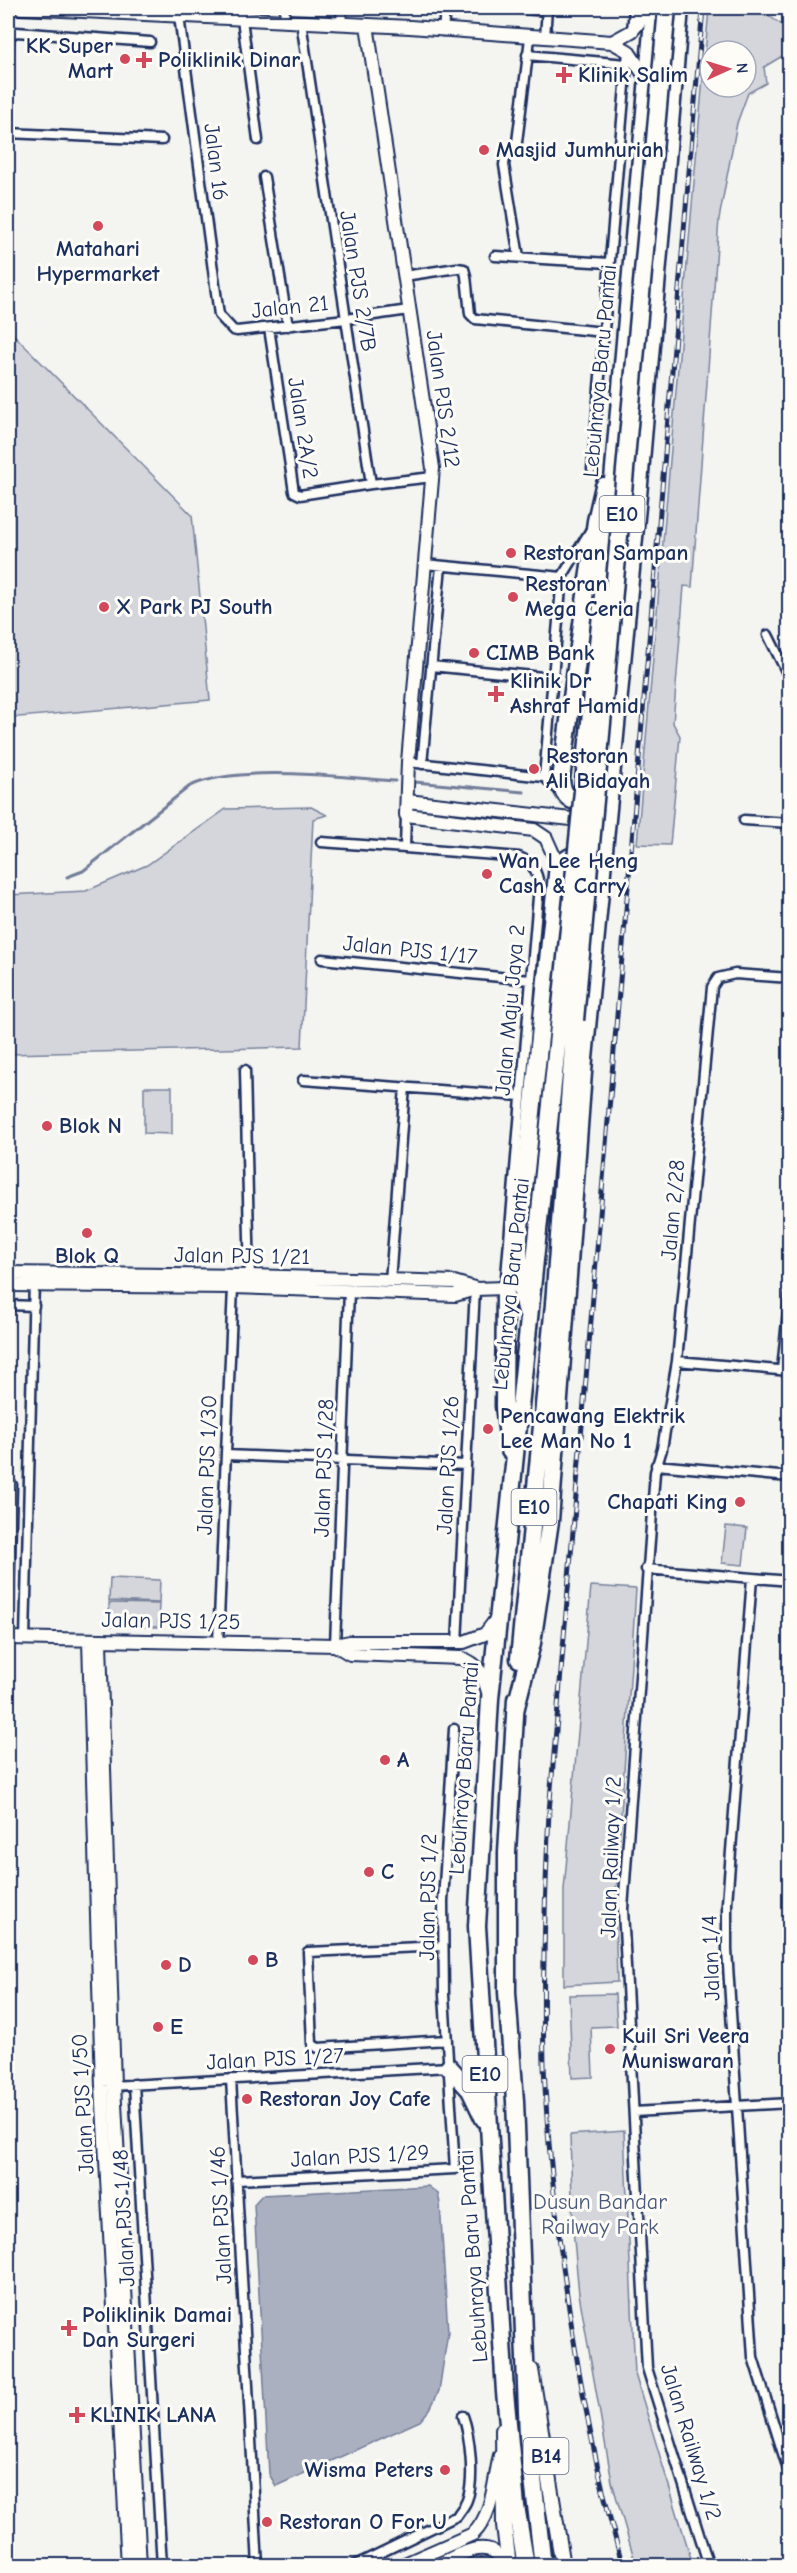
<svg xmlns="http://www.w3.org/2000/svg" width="797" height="2573" font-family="'Comic Neue',sans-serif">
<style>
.green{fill:#d4d6db;stroke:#78829c;stroke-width:1.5;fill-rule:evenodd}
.water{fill:#aab0bf;stroke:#717c98;stroke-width:1.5}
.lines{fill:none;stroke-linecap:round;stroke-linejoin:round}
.stream{stroke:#717c98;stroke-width:3}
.street-casing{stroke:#1b2f5e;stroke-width:13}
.secondary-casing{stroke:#1b2f5e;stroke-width:16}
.primary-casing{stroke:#1b2f5e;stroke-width:18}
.highway-casing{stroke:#1b2f5e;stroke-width:21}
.street{stroke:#fdfcf7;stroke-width:8}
.secondary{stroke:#fdfcf7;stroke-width:12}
.primary{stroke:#fdfcf7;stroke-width:14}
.highway{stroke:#fdfcf7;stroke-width:16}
.rail-casing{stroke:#1b2f5e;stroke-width:5}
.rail{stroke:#fdfcf7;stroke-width:3;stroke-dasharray:9;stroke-linecap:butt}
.highway-bridge-casing{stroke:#1b2f5e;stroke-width:21;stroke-linecap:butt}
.highway-bridge{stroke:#fdfcf7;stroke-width:16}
.poi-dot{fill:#d1495b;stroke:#fdfcf7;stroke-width:2}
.labels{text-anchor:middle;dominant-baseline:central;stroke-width:6;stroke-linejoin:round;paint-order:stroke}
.shield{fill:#fdfcf7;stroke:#5f6c8c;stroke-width:1.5}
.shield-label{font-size:21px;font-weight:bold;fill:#1b2f5e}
.poi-label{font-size:22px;font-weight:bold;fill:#1b2f5e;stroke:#fdfcf7;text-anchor:start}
.street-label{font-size:22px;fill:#1b2f5e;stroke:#fdfcf7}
.park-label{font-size:22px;fill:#49597d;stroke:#fdfcf7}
</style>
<rect width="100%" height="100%" fill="#f4f4f1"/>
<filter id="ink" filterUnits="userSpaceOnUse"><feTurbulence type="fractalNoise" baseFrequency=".0167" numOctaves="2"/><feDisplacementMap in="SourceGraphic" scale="12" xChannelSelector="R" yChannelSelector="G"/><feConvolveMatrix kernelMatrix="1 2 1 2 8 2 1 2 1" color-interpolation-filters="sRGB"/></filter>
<g filter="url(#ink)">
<path class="green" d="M709,8H770L769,16L785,27L789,26V52L764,67L766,83L748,93L737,123L719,219L692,587L684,586L673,723L680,736L670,845L637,844ZM710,51H746V87H710Z
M8,334H13L192,515L210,700L8,718Z
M311,807L327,815L313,819L302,1047L8,1054V895L86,891L147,865L226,809Z
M144,1087H172V1134L144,1133Z
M726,1526L747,1528L743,1565L722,1563Z
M110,1578L160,1580L159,1603L109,1601Z
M591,1586L636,1589L615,1908L617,1982L564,1985V1890Z
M109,1603L159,1604L158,1627L109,1626Z
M615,1994L617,2026L591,2027L593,2077L572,2078L569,1995Z
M624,2131L635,2374L693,2565H636L612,2482L579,2294L573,2229L570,2135Z"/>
<path class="water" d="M428,2186L438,2194L440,2203L448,2332L439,2391L430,2409L420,2421L276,2486L269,2474L254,2204L262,2195Z"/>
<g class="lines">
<path class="stream" d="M415,782L524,792
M67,877L83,871L190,786C238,764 341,777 395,781"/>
<g class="street-casing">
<path id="street" d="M511,8L547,11
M179,16L219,315L233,330L237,331L346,319L409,310
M242,19L258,140
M284,21L285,8
M301,22L371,484L433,477
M341,24L342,8
M443,31L445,8
M632,31L634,8
M545,38L547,8
M8,52L9,36L16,32L150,42
M527,55L626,64
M8,133L162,140
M264,177L288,326
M495,256L609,263
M519,257L504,165L505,158L517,142L530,38
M404,276L457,268L464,269L466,276L470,314L475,319L604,332
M269,328L294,492L300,495L371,484
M592,469L628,51
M424,564L562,577
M768,635L790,679
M431,666L553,678
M408,762L544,777L560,791
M422,764L441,566
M544,777L562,577L590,531
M406,815L405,848L519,857C533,863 537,871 539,885L505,1288
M744,820L790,823
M321,842L405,848
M322,959L530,980
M245,1070L250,1280
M303,1080L520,1096
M390,1281L405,1087
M8,1305L34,1306
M677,1361L790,1371
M782,1370L790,1291
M226,1455L466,1465
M656,1465L790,1477
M646,1569L790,1581
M752,1578L727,1903V1950L753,2357L790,2476
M8,1638L12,1485
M25,1639L34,1280
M218,1643L233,1287
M457,1643L475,1289
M335,1645L349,1291
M443,1946L308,1952L312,2044L318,2048L447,2040
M231,2079L258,2566
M134,2084L162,2566
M111,2086L449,2067
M634,2112L790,2103
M237,2180L455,2169L444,1995L443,1901L454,1729
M121,2315L148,2313
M353,2566L457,2516C460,2511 465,2506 467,2500C475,2481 470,2435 463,2416
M709,2566L647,2368L623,1909L655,1472L662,1449L677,1361L712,987L718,978L735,974L790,978"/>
</g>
<g class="secondary-casing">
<path id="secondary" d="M21,8L410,27L612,42L628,51L648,81
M367,25L433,468L408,762L406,815L534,830L546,838L558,865
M612,42L632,31L650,8
M407,801L571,819L586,827
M8,1273L250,1276L454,1282L474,1288
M8,1285L233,1287L455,1295L475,1289L505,1288
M8,1638L335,1645L350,1642H464L485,1634L498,1617
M89,1641L102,2086L128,2566
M100,1642L114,2085L140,2566
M335,1645L350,1654L461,1658C479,1664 483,1674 488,1692
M400,2566L473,2534C493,2515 494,2481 500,2455
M436,2566C455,2557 493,2532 503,2566"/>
</g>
<g class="primary-casing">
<path id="primary" d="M531,2370L563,2566
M503,2430L504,2525L509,2566"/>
</g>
<g class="highway-casing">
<path id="highway" d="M603,595L654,8
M595,800C576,807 562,799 561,779L596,521L604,486
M505,1288L504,1406L510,1451
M527,1312L519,1282V1237L558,865L570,857L583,858L587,862
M519,1659L554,1304L575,1020
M516,1699L507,1852V1992L515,2101L528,2436L543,2566
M515,1711L532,1643L550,1521L584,1059L638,496L680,8
M449,2067L470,2090L484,2119
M526,2566L516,2506L505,2392L477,1926L490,1699L560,1016"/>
</g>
<use href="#street" class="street"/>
<use href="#secondary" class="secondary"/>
<use href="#primary" class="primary"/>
<use href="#highway" class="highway"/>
<g class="rail-casing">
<path id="rail" d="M623,2566C597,2477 580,2386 567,2295C556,2219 547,2142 544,2065C542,1981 545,1896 549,1812L703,8"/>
</g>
<use href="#rail" class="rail"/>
<g class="highway-bridge-casing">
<path id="highway-bridge" d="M560,1016L603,595
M575,1020L667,8"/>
</g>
<use href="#highway-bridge" class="highway-bridge"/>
</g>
</g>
<g class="poi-dot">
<circle cx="125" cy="59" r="6"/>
<path d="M141 51h6v6h6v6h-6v6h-6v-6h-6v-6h6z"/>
<path d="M561 66h6v6h6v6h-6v6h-6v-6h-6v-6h6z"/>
<circle cx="484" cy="150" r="6"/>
<circle cx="98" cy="226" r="6"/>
<circle cx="511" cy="553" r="6"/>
<circle cx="513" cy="597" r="6"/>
<circle cx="104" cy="607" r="6"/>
<circle cx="474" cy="653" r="6"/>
<path d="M493 685h6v6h6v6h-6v6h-6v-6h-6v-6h6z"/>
<circle cx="534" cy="769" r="6"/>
<circle cx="487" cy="874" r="6"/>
<circle cx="47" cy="1126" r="6"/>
<circle cx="87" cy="1233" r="6"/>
<circle cx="488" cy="1429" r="6"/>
<circle cx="740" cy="1502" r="6"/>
<circle cx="385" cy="1760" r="6"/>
<circle cx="369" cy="1872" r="6"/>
<circle cx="253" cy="1960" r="6"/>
<circle cx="166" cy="1965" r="6"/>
<circle cx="158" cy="2027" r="6"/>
<circle cx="610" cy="2049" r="6"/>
<circle cx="247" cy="2099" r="6"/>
<path d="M66 2319h6v6h6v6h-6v6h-6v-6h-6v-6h6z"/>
<path d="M74 2406h6v6h6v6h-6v6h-6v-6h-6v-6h6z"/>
<circle cx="445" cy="2470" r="6"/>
<circle cx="267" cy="2522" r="6"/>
</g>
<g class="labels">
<g class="shield">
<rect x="599.5" y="496" width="45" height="36" rx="4.5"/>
<rect x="511.5" y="1489" width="45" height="36" rx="4.5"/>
<rect x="462.5" y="2056" width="45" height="36" rx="4.5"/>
<rect x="523.5" y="2438" width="45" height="36" rx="4.5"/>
</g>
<g class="shield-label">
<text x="622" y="514">E10</text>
<text x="534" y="1507">E10</text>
<text x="485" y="2074">E10</text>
<text x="546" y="2456">B14</text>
</g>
<g class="poi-label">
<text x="113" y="46" text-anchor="end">KK Super<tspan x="113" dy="25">Mart</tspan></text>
<text x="158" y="60">Poliklinik Dinar</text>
<text x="578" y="75">Klinik Salim</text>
<text x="496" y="150">Masjid Jumhuriah</text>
<text x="98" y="249" text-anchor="middle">Matahari<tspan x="98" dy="25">Hypermarket</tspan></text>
<text x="523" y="553">Restoran Sampan</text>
<text x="525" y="584">Restoran<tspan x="525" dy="25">Mega Ceria</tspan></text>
<text x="116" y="607">X Park PJ South</text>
<text x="486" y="653">CIMB Bank</text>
<text x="510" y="681">Klinik Dr<tspan x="510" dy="25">Ashraf Hamid</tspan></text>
<text x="546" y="756">Restoran<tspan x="546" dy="25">Ali Bidayah</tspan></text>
<text x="499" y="861">Wan Lee Heng<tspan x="499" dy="25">Cash &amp; Carry</tspan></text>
<text x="59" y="1126">Blok N</text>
<text x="87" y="1256" text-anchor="middle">Blok Q</text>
<text x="500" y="1416">Pencawang Elektrik<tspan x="500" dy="25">Lee Man No 1</tspan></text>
<text x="728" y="1502" text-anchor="end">Chapati King</text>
<text x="397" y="1760">A</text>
<text x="381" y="1872">C</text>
<text x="265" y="1960">B</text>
<text x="178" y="1965">D</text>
<text x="170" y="2027">E</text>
<text x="622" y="2036">Kuil Sri Veera<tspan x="622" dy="25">Muniswaran</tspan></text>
<text x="259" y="2099">Restoran Joy Cafe</text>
<text x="82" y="2315">Poliklinik Damai<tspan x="82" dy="25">Dan Surgeri</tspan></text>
<text x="90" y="2415">KLINIK LANA</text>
<text x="433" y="2470" text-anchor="end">Wisma Peters</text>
<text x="279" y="2522">Restoran O For U</text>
</g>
<g class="street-label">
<text transform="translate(216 162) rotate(83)">Jalan 16</text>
<text transform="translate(358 281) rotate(81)">Jalan PJS 2/7B</text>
<text transform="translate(290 307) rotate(-6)">Jalan 21</text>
<text transform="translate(600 371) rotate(-85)">Lebuhraya Baru Pantai</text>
<text transform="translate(443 399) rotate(82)">Jalan PJS 2/12</text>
<text transform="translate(303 428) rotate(81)">Jalan 2A/2</text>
<text transform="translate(410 950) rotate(6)">Jalan PJS 1/17</text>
<text transform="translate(510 1010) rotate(-85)">Jalan Maju Jaya 2</text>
<text transform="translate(673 1210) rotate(-85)">Jalan 2/28</text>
<text transform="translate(242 1256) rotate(1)">Jalan PJS 1/21</text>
<text transform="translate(511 1284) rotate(-84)">Lebuhraya Baru Pantai</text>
<text transform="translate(207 1465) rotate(-88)">Jalan PJS 1/30</text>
<text transform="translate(448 1465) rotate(-87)">Jalan PJS 1/26</text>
<text transform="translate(324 1468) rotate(-88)">Jalan PJS 1/28</text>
<text transform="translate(171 1621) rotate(1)">Jalan PJS 1/25</text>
<text transform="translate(464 1768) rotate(-86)">Lebuhraya Baru Pantai</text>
<text transform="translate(611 1857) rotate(-88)">Jalan Railway 1/2</text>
<text transform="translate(428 1897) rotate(-89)">Jalan PJS 1/2</text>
<text transform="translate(711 1958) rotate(-92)">Jalan 1/4</text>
<text transform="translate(275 2059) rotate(-3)">Jalan PJS 1/27</text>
<text transform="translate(83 2104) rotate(-93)">Jalan PJS 1/50</text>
<text transform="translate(360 2156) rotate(-3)">Jalan PJS 1/29</text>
<text transform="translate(221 2215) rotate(-93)">Jalan PJS 1/46</text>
<text transform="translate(124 2218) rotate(-93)">Jalan PJS 1/48</text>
<text transform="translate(473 2256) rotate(-94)">Lebuhraya Baru Pantai</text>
<text transform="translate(691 2442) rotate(73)">Jalan Railway 1/2</text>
</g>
<g class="park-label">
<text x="600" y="2202">Dusun Bandar<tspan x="600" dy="25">Railway Park</tspan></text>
</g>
</g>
<rect width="797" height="2573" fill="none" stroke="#fdfcf7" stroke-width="30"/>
<rect x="15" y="15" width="767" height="2543" fill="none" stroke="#1b2f5e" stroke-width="2" filter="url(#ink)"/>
<g transform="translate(728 69) rotate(86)"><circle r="28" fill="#fdfcf7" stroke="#a3aaba" stroke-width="1.5"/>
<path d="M0-4.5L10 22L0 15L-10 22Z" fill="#d1495b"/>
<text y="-9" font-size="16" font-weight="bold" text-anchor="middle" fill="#1b2f5e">N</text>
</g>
</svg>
